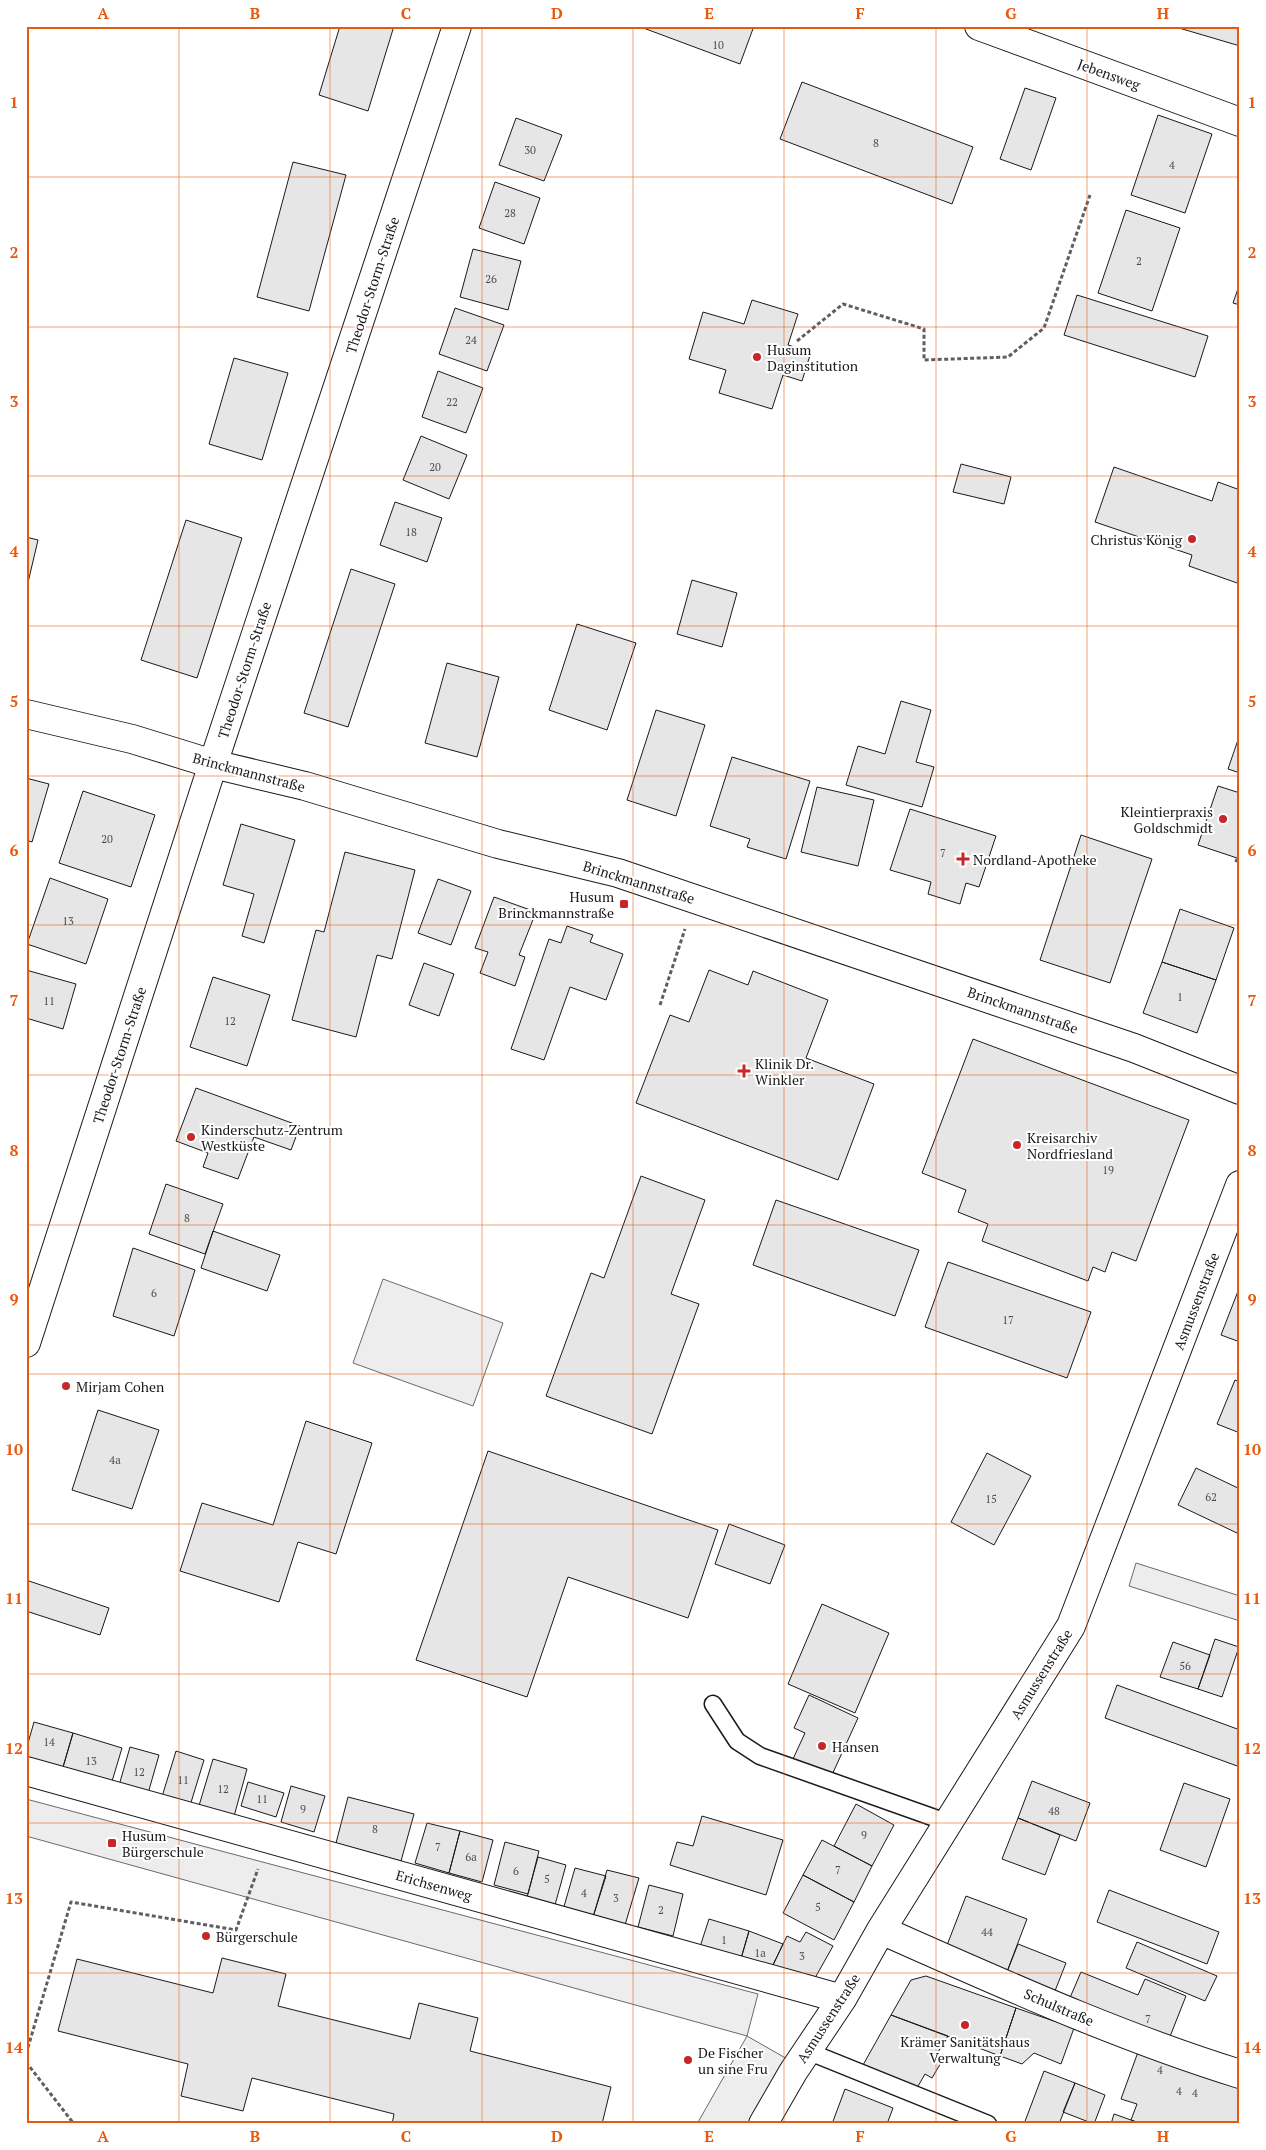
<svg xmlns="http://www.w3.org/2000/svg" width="1266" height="2150" font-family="'PT Serif',serif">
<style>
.built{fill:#ededed;stroke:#6a6a6a}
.building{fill:#e6e6e6;stroke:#1a1a1a}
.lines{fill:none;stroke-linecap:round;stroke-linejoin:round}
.service-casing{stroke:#1a1a1a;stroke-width:19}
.minor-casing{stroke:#1a1a1a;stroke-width:30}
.secondary-casing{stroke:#1a1a1a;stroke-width:30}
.path{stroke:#5f5f5f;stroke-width:3;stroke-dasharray:4 2.5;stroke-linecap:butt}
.service{stroke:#fff;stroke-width:16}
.minor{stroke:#fff;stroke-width:28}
.secondary{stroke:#fff;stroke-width:28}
.grid{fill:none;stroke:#e8590c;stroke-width:1;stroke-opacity:0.55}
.poi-dot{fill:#c62828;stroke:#fff;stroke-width:2}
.labels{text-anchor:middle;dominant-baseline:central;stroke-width:4;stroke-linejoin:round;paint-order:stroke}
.number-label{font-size:11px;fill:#4d4d4d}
.street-label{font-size:14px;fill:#1a1a1a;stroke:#fff}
.poi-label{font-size:14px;fill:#1a1a1a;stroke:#fff;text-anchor:start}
.neatline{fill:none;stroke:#e8590c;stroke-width:2}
.grid-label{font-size:16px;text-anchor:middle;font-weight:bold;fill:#e8590c}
</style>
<rect width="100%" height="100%" fill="#fff"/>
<path class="built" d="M383,1279L503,1323L473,1406L353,1363Z
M1136,1563L1240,1596V1621L1129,1586Z
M26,1799L758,1994L747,2036L789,2060L751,2124H697L747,2036L26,1836Z"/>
<path class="building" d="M340,26H394L368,111L319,95Z
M638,26H754L740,64Z
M1180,26H1240V46L1179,28Z
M802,82L973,147L952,204L780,139Z
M1025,88L1056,98L1031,170L1000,159Z
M1158,115L1212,134L1185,213L1131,195Z
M516,118L562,135L544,181L499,165Z
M293,162L346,175L309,311L257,297Z
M495,182L540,198L524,244L479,228Z
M1126,210L1180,228L1152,311L1098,293Z
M473,249L521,261L508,310L460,297Z
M1240,283V305L1233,303Z
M1077,295L1208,336L1195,377L1064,335Z
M752,300L798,314L788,345L811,352L802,381L783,375L772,409L719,393L726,370L689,359L703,312L744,324Z
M455,308L504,325L487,371L439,354Z
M234,358L288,373L262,460L209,444Z
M438,371L483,388L466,433L422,417Z
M421,436L467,455L449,499L403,480Z
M961,464L1011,477L1004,504L953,492Z
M1114,467L1212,501L1218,482L1240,490V584L1189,566L1192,555L1095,522Z
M395,502L442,518L427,562L380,545Z
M186,520L242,538L197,678L141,660Z
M26,537L38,540L26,591Z
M351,569L395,584L348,727L304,713Z
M692,580L737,593L722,647L677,634Z
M577,624L636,643L607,730L549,710Z
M447,663L499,677L477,757L425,743Z
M901,701L931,710L916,762L934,767L922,807L846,785L858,746L885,754Z
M656,710L705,725L676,816L627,800Z
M1240,734V773L1228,769Z
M732,757L810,781L786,859L747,847L750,839L710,826Z
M26,778L49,784L32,842L26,840Z
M1218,786L1240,793V859L1198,845Z
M817,787L874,800L858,866L801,852Z
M83,791L155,815L131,887L59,863Z
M910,809L996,836L979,887L966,883L960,904L928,894L931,882L890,870Z
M241,824L295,840L264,943L242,936L254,894L223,885Z
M1081,835L1152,859L1110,983L1040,960Z
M345,852L415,870L392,959L377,955L356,1037L292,1020L316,930L324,932Z
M50,878L108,899L86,964L27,944Z
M438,879L471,891L451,945L418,933Z
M494,897L536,912L519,955L525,957L515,986L480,973L488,952L475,948Z
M1180,909L1234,928L1216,980L1162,962Z
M567,926L593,935L590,942L623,954L606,1000L570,987L544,1060L511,1049L549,939L561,943Z
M1162,962L1216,980L1197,1033L1143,1013Z
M424,963L454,974L439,1016L409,1005Z
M26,970L76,984L63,1029L26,1018Z
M709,970L748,985L753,971L828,1000L806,1058L874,1084L838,1180L636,1103L670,1015L689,1022Z
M213,977L270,995L247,1066L190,1047Z
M973,1039L1189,1120L1136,1261L1112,1252L1105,1272L1093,1267L1088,1281L982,1241L988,1224L958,1212L966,1190L922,1173Z
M196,1088L300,1126L291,1150L254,1137L238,1179L203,1167L208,1153L176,1141Z
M641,1176L705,1200L671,1294L699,1304L652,1434L546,1396L591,1273L604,1278Z
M166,1184L223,1204L205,1254L149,1234Z
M776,1200L919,1250L895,1316L753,1265Z
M213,1231L280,1255L267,1291L201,1268Z
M133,1248L195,1270L174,1336L113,1316Z
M948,1262L1091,1312L1067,1378L925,1327Z
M1240,1286V1342L1221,1335Z
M1235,1380L1240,1382V1433L1217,1424Z
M98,1410L159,1430L132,1509L72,1490Z
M306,1421L372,1443L336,1554L298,1542L279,1602L180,1571L202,1503L273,1525Z
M488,1451L718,1530L688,1618L568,1577L527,1697L416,1660Z
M987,1453L1031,1476L994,1545L951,1522Z
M1196,1468L1240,1489V1527L1237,1533L1178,1505Z
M729,1524L785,1545L770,1584L715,1564Z
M26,1580L109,1608L100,1635L26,1611Z
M822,1604L889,1633L855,1713L788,1684Z
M1215,1639L1239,1647L1222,1697L1198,1689Z
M1173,1642L1210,1655L1198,1689L1160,1677Z
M1117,1685L1240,1730V1767L1105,1718Z
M809,1695L858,1718L831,1777L793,1759L805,1733L794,1728Z
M34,1722L73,1733L61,1774L26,1764V1750Z
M73,1733L122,1748L110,1788L61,1774Z
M130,1747L159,1755L147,1797L118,1789Z
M176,1751L204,1760L189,1809L161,1800Z
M213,1759L247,1769L233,1820L198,1809Z
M1032,1781L1090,1803L1076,1841L1018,1818Z
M248,1782L284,1793L276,1817L241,1806Z
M1184,1783L1230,1799L1206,1867L1160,1850Z
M291,1786L325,1796L314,1832L281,1822Z
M348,1797L414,1814L401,1861L336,1843Z
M856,1804L894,1825L872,1866L834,1846Z
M702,1816L783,1840L766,1895L670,1865L677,1842L693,1846Z
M1018,1818L1060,1835L1045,1875L1002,1859Z
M427,1823L460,1831L449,1873L415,1863Z
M460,1831L493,1840L482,1882L449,1873Z
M822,1840L872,1866L854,1902L803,1875Z
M505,1842L539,1851L528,1894L494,1885Z
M538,1857L566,1865L555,1905L527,1897Z
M575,1868L606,1876L593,1917L563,1910Z
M607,1870L639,1878L625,1925L593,1917Z
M803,1875L854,1902L834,1940L783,1913Z
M649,1885L683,1894L673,1936L638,1927Z
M1109,1890L1219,1932L1207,1964L1097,1922Z
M966,1896L1027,1919L1005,1977L944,1953Z
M709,1919L749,1931L740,1962L699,1950Z
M749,1931L783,1944L772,1967L740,1962Z
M806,1932L833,1946L815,1978L772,1967L787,1936L800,1942Z
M1137,1942L1217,1976L1205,2001L1126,1968Z
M1018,1944L1066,1963L1053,1996L1005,1977Z
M222,1958L286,1974L278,2006L410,2039L419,2003L478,2018L470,2051L611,2087L602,2124H392L394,2114L252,2078L243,2111L181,2096L188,2064L58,2031L77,1959L213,1993Z
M1081,1972L1138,1995L1145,1979L1186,1996L1169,2039L1069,2000Z
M926,1976L1016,2008L1000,2056L891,2015L911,1980Z
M1016,2008L1074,2028L1061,2064L1034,2053L1022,2064L1000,2056Z
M891,2015L948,2036L935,2057L942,2061L932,2078L925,2074L917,2088L863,2065Z
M1138,2052L1240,2089V2124H1142L1131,2120L1137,2104L1121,2099Z
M1044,2071L1075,2083L1059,2124H1024Z
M1075,2083L1105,2095L1094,2124L1063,2112Z
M845,2089L893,2108L887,2124H832Z
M1114,2114L1131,2120L1142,2124H1111Z"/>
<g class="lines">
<g class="service-casing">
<path id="service" d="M713,1704L737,1741L760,1756L949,1823
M807,2051L988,2124"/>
</g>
<g class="minor-casing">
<path id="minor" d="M979,26L1240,122
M26,1343L213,764L457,26
M26,1771L842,1999
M881,1930C999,1982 1117,2036 1240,2074
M763,2124L793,2072L842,1999L881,1930L1071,1626L1240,1185"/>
</g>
<g class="secondary-casing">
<path id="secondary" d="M26,714L132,739L213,764L305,786L498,844L618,873L1134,1048L1240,1090"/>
</g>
<path class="path" d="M797,341L843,304L924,329V360L1008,357L1044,328L1090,195
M1235,860L1240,862
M660,1005L685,929
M26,2054L71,1902L236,1930L258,1869
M26,2062L74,2124"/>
<use href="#service" class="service"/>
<use href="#minor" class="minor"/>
<use href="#secondary" class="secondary"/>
</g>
<path class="grid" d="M179,26V2124M330,26V2124M482,26V2124M633,26V2124M784,26V2124M936,26V2124M1087,26V2124M26,177H1240M26,327H1240M26,476H1240M26,626H1240M26,776H1240M26,925H1240M26,1075H1240M26,1225H1240M26,1374H1240M26,1524H1240M26,1674H1240M26,1823H1240M26,1973H1240"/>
<g class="poi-dot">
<circle cx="757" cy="357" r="5"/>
<circle cx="1192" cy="539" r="5"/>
<circle cx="1223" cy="819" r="5"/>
<path d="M960.5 851.5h5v5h5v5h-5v5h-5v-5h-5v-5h5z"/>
<rect x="619" y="899" width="10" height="10" rx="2.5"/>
<path d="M741.5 1063.5h5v5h5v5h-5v5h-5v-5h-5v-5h5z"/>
<circle cx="191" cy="1137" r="5"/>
<circle cx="1017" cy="1145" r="5"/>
<circle cx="66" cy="1386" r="5"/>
<circle cx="822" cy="1746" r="5"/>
<rect x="107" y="1838" width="10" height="10" rx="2.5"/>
<circle cx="206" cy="1936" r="5"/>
<circle cx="965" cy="2025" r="5"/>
<circle cx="688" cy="2060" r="5"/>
</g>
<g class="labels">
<g class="number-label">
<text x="718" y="45">10</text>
<text x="876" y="143">8</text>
<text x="530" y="150">30</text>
<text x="1172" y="165">4</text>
<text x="510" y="213">28</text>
<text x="1139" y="261">2</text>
<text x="491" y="279">26</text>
<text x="471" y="340">24</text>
<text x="452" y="402">22</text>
<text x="435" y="467">20</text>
<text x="411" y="532">18</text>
<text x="107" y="839">20</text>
<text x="943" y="853">7</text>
<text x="68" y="921">13</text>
<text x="1180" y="997">1</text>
<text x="49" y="1001">11</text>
<text x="230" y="1021">12</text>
<text x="1108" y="1170">19</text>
<text x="187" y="1218">8</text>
<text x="154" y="1293">6</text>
<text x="1008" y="1320">17</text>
<text x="115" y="1460">4a</text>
<text x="1211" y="1497">62</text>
<text x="991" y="1499">15</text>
<text x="1185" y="1666">56</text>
<text x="49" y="1742">14</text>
<text x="91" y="1761">13</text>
<text x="139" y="1772">12</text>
<text x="183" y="1780">11</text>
<text x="223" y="1789">12</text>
<text x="262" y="1799">11</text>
<text x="303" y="1809">9</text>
<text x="1054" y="1811">48</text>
<text x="375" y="1829">8</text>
<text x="864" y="1835">9</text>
<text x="438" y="1847">7</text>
<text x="471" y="1857">6a</text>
<text x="838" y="1870">7</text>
<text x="516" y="1871">6</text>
<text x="547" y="1879">5</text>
<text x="584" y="1893">4</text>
<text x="616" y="1898">3</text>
<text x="818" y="1907">5</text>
<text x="661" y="1910">2</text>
<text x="987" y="1932">44</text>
<text x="724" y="1940">1</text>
<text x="760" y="1953">1a</text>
<text x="802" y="1956">3</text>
<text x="1148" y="2019">7</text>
<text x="1160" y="2070">4</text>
<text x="1179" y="2091">4</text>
<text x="1195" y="2093">4</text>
</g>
<g class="street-label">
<text transform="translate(1109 74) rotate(20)">Jebensweg</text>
<text transform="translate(372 285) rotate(-72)">Theodor-Storm-Straße</text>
<text transform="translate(244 670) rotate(-72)">Theodor-Storm-Straße</text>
<text transform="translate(249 772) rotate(15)">Brinckmannstraße</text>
<text transform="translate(639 882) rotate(17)">Brinckmannstraße</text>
<text transform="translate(1023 1010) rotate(19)">Brinckmannstraße</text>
<text transform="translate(119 1055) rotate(-72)">Theodor-Storm-Straße</text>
<text transform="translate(1196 1301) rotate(-69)">Asmussenstraße</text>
<text transform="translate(1041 1674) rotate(-58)">Asmussenstraße</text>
<text transform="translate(434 1885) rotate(16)">Erichsenweg</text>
<text transform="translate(1059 2007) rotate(23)">Schulstraße</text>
<text transform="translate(828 2018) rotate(-57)">Asmussenstraße</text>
</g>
<g class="poi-label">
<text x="767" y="349">Husum<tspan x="767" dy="16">Daginstitution</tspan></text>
<text x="1182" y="539" text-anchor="end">Christus König</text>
<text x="1213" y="811" text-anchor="end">Kleintierpraxis<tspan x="1213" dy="16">Goldschmidt</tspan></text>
<text x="973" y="859">Nordland-Apotheke</text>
<text x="614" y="896" text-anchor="end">Husum<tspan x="614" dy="16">Brinckmannstraße</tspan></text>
<text x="755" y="1063">Klinik Dr.<tspan x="755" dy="16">Winkler</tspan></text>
<text x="201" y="1129">Kinderschutz-Zentrum<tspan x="201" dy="16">Westküste</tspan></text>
<text x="1027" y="1137">Kreisarchiv<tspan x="1027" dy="16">Nordfriesland</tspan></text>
<text x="76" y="1386">Mirjam Cohen</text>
<text x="832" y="1746">Hansen</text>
<text x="122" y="1835">Husum<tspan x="122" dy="16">Bürgerschule</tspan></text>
<text x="216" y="1936">Bürgerschule</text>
<text x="965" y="2041" text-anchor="middle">Krämer Sanitätshaus<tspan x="965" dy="16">Verwaltung</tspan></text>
<text x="698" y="2052">De Fischer<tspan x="698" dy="16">un sine Fru</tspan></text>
</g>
</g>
<rect width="1266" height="2150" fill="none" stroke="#ffffff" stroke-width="55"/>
<rect x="28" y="28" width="1210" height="2094" class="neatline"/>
<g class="grid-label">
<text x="103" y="19">A</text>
<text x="255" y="19">B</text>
<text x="406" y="19">C</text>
<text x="557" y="19">D</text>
<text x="709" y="19">E</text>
<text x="860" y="19">F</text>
<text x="1011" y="19">G</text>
<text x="1163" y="19">H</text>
<text x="14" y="108">1</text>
<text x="1252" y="108">1</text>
<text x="14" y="258">2</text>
<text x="1252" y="258">2</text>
<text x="14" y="407">3</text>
<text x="1252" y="407">3</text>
<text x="14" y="557">4</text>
<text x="1252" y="557">4</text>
<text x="14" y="707">5</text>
<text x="1252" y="707">5</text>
<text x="14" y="856">6</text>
<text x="1252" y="856">6</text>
<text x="14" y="1006">7</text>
<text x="1252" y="1006">7</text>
<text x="14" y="1156">8</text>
<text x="1252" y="1156">8</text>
<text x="14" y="1305">9</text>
<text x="1252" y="1305">9</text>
<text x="14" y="1455">10</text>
<text x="1252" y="1455">10</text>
<text x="14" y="1604">11</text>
<text x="1252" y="1604">11</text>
<text x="14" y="1754">12</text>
<text x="1252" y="1754">12</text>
<text x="14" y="1904">13</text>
<text x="1252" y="1904">13</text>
<text x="14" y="2053">14</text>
<text x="1252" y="2053">14</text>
<text x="103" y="2142">A</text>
<text x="255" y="2142">B</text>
<text x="406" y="2142">C</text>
<text x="557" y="2142">D</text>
<text x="709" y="2142">E</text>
<text x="860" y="2142">F</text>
<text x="1011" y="2142">G</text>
<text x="1163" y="2142">H</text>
</g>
</svg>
